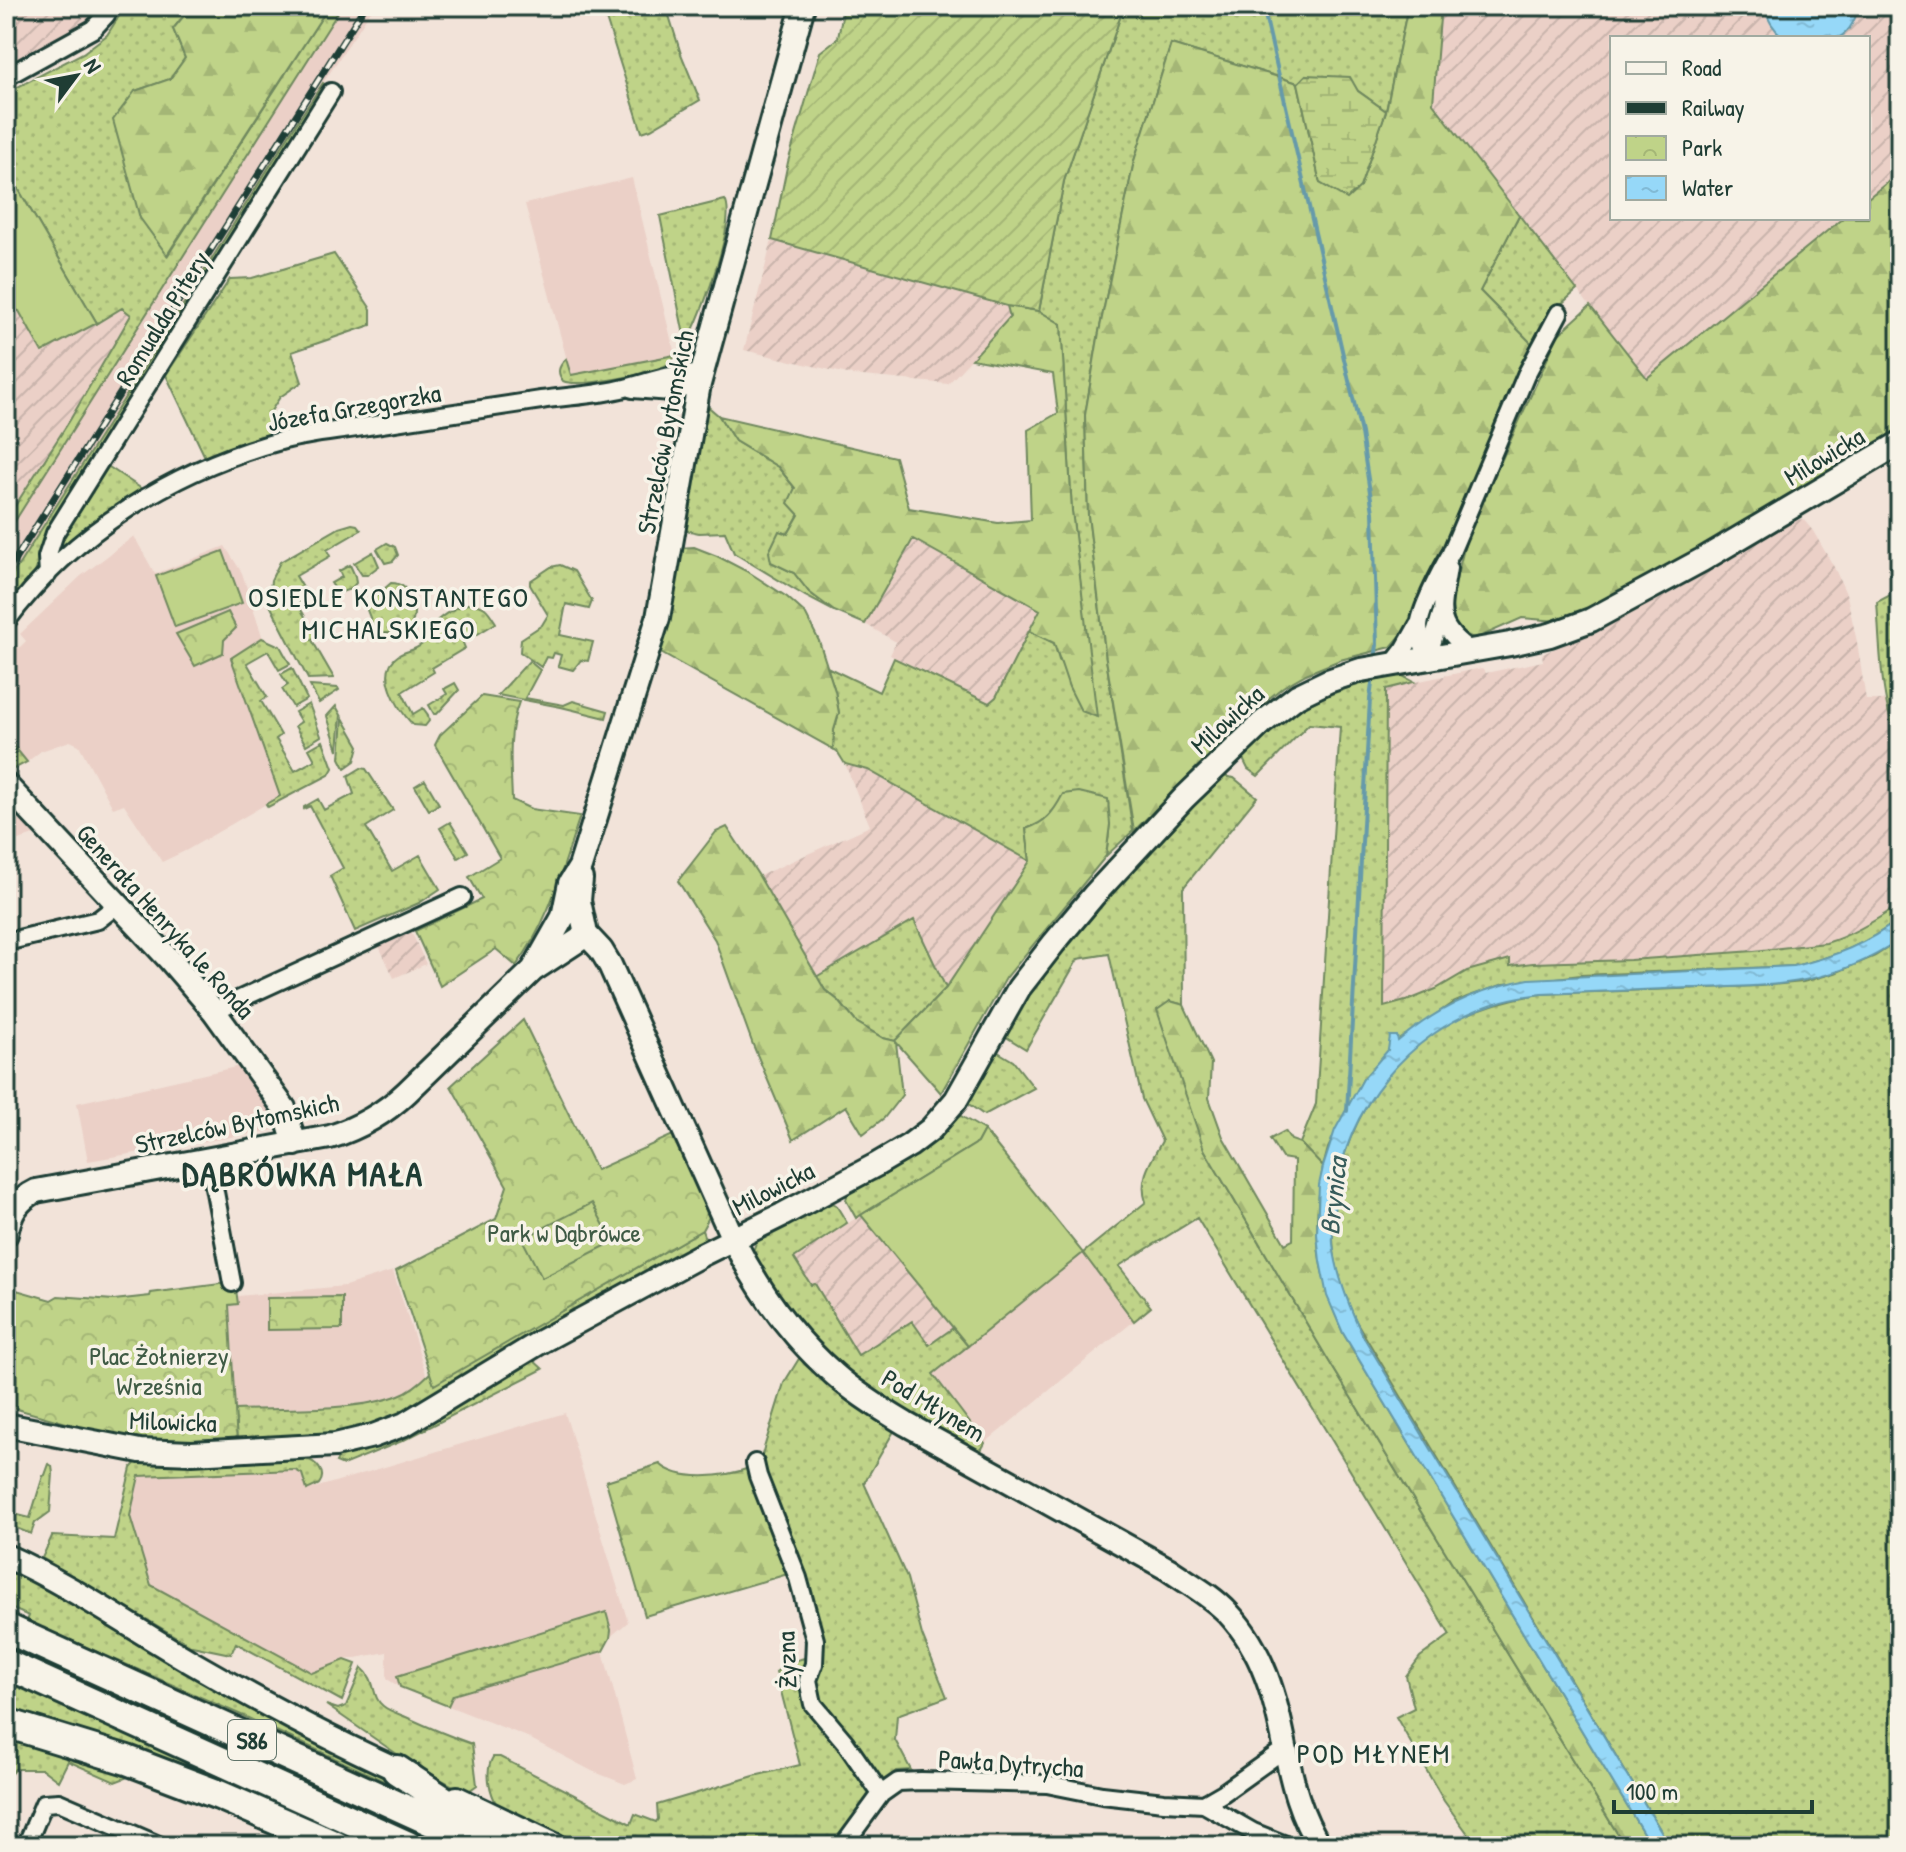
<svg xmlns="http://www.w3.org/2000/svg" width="1906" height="1852" font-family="'Patrick Hand',sans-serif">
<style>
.built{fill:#ebd0c7}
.industrial{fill:url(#industrial-furrows)}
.grass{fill:url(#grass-dots);stroke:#6f885e;stroke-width:2}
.forest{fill:url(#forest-firs);stroke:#6f885e;stroke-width:2}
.wetland{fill:url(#wetland-marsh);stroke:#6f885e;stroke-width:2}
.park{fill:url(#park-crowns);stroke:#6f885e;stroke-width:2}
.garden{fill:url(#garden-furrows);stroke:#6f885e;stroke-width:2}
.pitch{fill:#bfd388;stroke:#6f885e;stroke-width:2}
.water{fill:url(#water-ripples);stroke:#669aaa;stroke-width:2}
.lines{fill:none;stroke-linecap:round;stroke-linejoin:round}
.stream{stroke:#669aaa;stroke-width:4}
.street-casing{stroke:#1f3d34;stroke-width:22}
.secondary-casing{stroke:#1f3d34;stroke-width:28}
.highway-casing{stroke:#1f3d34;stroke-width:34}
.street{stroke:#f7f3e8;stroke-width:16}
.secondary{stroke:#f7f3e8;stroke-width:22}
.highway{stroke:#f7f3e8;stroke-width:28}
.rail-casing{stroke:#1f3d34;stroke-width:7}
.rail{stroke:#f7f3e8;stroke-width:4;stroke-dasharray:12;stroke-linecap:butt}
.labels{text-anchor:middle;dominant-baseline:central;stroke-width:7;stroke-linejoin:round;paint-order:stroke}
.shield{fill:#f7f3e8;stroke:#60746a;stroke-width:2}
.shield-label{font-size:24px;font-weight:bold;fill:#1f3d34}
.street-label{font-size:26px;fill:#1f3d34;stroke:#f7f3e8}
.park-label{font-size:26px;fill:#3f5b45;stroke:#f7f3e8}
.neighbourhood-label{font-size:28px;letter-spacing:2px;fill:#1f3d34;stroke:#f7f3e8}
.water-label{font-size:28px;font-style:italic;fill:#375c5b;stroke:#f7f3e8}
.district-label{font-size:34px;font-weight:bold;letter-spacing:2px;fill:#1f3d34;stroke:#f7f3e8}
</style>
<defs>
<pattern id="industrial-furrows" width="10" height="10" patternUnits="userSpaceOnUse" patternTransform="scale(2)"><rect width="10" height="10" fill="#ebd0c7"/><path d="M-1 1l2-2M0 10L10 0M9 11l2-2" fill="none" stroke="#c9b4ac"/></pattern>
<pattern id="grass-dots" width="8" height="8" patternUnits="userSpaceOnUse" patternTransform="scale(2)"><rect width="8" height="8" fill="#bfd388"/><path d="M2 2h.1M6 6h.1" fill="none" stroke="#a4b676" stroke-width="1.8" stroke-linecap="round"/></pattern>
<pattern id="forest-firs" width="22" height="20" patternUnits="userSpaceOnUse" patternTransform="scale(2)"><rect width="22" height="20" fill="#bfd388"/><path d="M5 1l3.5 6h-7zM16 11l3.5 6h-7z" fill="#a4b676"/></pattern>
<pattern id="wetland-marsh" width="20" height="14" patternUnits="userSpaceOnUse" patternTransform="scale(2)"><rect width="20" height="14" fill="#bfd388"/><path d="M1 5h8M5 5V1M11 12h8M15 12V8" fill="none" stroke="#a4b676"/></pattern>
<pattern id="park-crowns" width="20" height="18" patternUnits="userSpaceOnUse" patternTransform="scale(2)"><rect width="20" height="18" fill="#bfd388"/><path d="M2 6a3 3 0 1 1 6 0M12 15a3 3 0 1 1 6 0" fill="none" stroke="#a4b676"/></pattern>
<pattern id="garden-furrows" width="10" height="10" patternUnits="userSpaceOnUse" patternTransform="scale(2)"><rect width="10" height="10" fill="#bfd388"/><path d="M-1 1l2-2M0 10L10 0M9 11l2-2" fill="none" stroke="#a4b676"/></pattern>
<pattern id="water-ripples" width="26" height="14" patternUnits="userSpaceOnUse" patternTransform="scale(2)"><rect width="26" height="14" fill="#96d8f8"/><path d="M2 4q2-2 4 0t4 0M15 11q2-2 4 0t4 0" fill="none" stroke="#81bad5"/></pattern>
</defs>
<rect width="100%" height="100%" fill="#f2e3d9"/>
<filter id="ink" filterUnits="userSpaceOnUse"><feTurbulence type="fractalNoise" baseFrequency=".0125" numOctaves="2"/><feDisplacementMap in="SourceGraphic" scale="16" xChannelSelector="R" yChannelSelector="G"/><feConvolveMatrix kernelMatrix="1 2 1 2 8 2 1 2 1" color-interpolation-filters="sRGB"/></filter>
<g filter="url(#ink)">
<path class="built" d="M342,6H374L296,124L148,361L6,585V535Z
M632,178L675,355L571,375L525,204Z
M134,536L155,574L225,546L242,573L263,639L231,658L280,796L187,850L162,862L124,804L113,808L79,745L70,741L41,751L27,762L6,736V710L9,708L6,705V646L10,640L19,648L26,641L20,634L81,576Z
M6,805L34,835L6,844Z
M240,1066L269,1101L273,1130L88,1161L77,1103Z
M1083,1253L1134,1321L985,1443L933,1374Z
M393,1271L427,1377L403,1394L385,1400L345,1406L235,1410L229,1305L238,1304V1296L345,1286Z
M565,1413L628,1622L609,1638L604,1645L603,1651L637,1779L625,1784L592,1771L525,1736L400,1687L387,1679V1652L345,1660L313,1674L151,1585L130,1516L138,1476L296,1470L302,1474L308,1490Z"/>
<path class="industrial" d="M6,6H91L97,17L95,21L6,69Z
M1441,6H1900V172L1868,198V38H1612V218H1843L1646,379L1433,103Z
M772,240L1007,306L1011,317L948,384L852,375L744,350Z
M122,308L131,315L70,420L6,520V309L19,311L42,352Z
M1803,519L1813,531L1834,567L1847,596L1857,642L1866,700H1885L1896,734L1900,741V904L1861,928L1826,943L1754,951L1630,960L1533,963L1510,966L1509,959L1467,971L1436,989L1409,1000L1383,1008L1386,688L1482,668L1486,673L1543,661L1542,654L1598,630L1679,588L1788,521Z
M913,539L1040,610L996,697L989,703L890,655L896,642L865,624Z
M845,764L868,770L1030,861L946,988L914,920L816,976L759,876L870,826Z
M410,929L426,964L394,978L378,944Z
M861,1215L968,1346L852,1363L786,1262Z"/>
<path class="grass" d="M145,6H192L173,29L185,58L170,79L135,91L168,255L329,6H342L6,535V520L70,420L131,315L122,308L97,323L6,168V93L83,53L107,35L123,10L136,15Z
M602,6H666L681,54L700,100L651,129L642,132Z
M1124,6H1253L1275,10V6H1408L1386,111L1358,91L1306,75L1298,83L1171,44L1134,161L1099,332L1085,415L1088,515L1106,659L1133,831L1106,856L1110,824L1056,808L1041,823L1026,829L1030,861L868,770L845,764L837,751L833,749L834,730L839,713L835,691L827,667L879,692L894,658L989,703L996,697L1029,631L1054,643L1059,660L1096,717L1072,511L1061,324L1039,311L1064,181Z
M323,83L329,87L47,539L33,578L6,613V585L148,361L296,124Z
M725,200C737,220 703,310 692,332L700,339L695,347L687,350L660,216Z
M1519,215L1577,290L1550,314L1532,344L1480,291Z
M334,254L371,309V325L292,352L302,382L280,397L269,414L272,437L210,459L205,457L166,375L230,279L252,278Z
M675,355C672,360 673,361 668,364C652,374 578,388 563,381C556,372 559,366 566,359L571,375Z
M704,403L719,416L735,441L778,467L795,488L799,514L788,534L780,531L771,562L794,573L809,592L834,611L805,596L734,553L725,532L699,533L685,530L684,527Z
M106,465L145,491L68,547L66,544L61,549L59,544Z
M352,524L357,525L361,530L327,550L330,556L296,576L308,596L297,603L317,637L312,640L334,678L308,679L269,603L271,580L280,562L339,528Z
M387,543L395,547L398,555L393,561L385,563L377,549Z
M373,552L379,566L367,575H362L354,563Z
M350,565L355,576L356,583L351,589L338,593L331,583L342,577L339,571Z
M560,565L574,571L592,601L589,609L566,604L560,635L593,642L588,661L581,660L573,670L558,666L561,655L554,653L552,658L546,657L541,667L520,652L521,639L542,625L548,615L530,585V581L551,567Z
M391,583C415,583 420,618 407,633H380L374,628L367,610L369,602Z
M1900,590V741C1880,710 1880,640 1877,602Z
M466,604C485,604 487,608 496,623L463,643L465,648L432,668L434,672L402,692L413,714L423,708L428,715L429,721L425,726L413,725C398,709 374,671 399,655C406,651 416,650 422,644C426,640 428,633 431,628C438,617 454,608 466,604Z
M262,638L280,646L290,664L279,670L268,651L247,663L267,697L261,701L281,735L276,739L295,771L315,760L309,749L323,741L333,768L329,775L268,807L266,804L280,796L231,658Z
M529,661L540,670L525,698L564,705L573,701L608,711L606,718L561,707L498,695Z
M292,668L307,699L293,707L282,689L288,685L281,674Z
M1401,675L1414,682L1386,689L1384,1007L1409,1000L1436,989L1467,971L1510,959V966L1533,963L1630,960L1754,951L1826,943C1853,935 1877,920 1900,904V918C1868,944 1833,957 1794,966L1581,975L1504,984L1467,997L1451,1004L1397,1041L1363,1079L1328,1148L1323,1167L1300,1143L1316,1104L1340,727L1309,724L1258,776L1248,769L1242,757C1249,749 1258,742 1265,735C1306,699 1348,685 1401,675Z
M455,683L459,690L437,714H434L429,705L447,694L444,689Z
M310,686L338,688L339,690L319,703Z
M309,704L321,736L306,745L295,726L301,722L295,712Z
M336,706L341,715L338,750L327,716Z
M343,718L359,746L355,761L345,768L340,758Z
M6,736L27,762L10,771L6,767Z
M361,768L366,769L393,810L366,827L392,871L420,855L440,889L419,903L355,931L330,876L343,868L310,806L304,809V807L318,799L324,810L354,794L348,776Z
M1222,776L1234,778L1257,797L1183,888L1184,1005L1170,1001L1204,1149L1327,1358L1625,1846H1477L1444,1801L1396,1717L1414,1708L1406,1676L1420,1657L1450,1635L1197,1218L1119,1266L1151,1307L1134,1321L1083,1253L1146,1202C1138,1179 1151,1161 1162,1141L1142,1099L1109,954L1078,959L1026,1049L1008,1038L1005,1031L1016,1008L1067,941L1115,891L1141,857L1216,779Z
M425,780L439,804L429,810L415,786Z
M450,822L468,852L458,858L440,828Z
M914,920L946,988L895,1041L883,1038L856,1022L839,1001L825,990L816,977Z
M1900,940V1846H1670L1356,1321C1345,1297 1334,1267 1333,1239C1330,1149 1377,1058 1459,1018C1486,1005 1512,998 1541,994L1760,986L1803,982L1835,973L1875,956Z
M993,1049L1013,1061L1034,1088L984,1115L963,1100Z
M961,1116L984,1130L977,1143L856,1218L846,1200L848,1192L954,1118Z
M828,1201L836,1205L847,1223L794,1258L811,1285L815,1284L858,1355L912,1321L929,1345L953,1328L968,1346L933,1374L985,1443L979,1454L876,1393L833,1358L779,1299L755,1261L753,1251L756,1243L765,1233Z
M702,1230L705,1239L700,1245L392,1421L341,1434L237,1444L235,1410C283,1408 356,1412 399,1395C410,1391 422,1381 430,1373L434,1384Z
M800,1357L838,1393L894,1431L864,1483L907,1578L922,1635L947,1697L897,1715L895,1740L911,1770L896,1771L862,1806L835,1846H576L498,1807C490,1793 484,1772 493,1757H500L631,1824L635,1814L656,1822L658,1819L657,1805L754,1776L800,1765L776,1672L789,1662L824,1653L803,1579L760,1461L784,1383Z
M532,1359L543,1369L402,1441L343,1465L336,1462L339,1456L346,1451Z
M140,1458L216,1461L306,1459C315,1461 328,1473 319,1484C318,1485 309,1489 307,1490L302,1474L295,1470L139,1476L130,1516L151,1585L312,1673L345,1660L356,1664L342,1701L236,1643L231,1654L192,1646L42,1558L52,1536L114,1539L131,1468Z
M49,1464L52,1466L53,1474L50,1512L35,1523L31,1534L6,1524V1512L30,1518L43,1476L45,1475Z
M12,1571L81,1608L177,1666L441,1804L457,1815L248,1718L27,1621L29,1616L6,1606V1589Z
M606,1612L611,1630L610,1638L603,1651L453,1695L448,1706L400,1687L397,1676Z
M362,1668C377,1680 371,1697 383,1706C389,1711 399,1714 406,1717C428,1727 449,1736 472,1744L477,1785L466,1793L407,1761L326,1705L338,1709L346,1706Z
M9,1681L374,1846H366L154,1761L6,1715V1683Z
M18,1743L45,1744L133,1775L115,1782L68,1761L58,1781L42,1769H15L6,1779V1749Z"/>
<path class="forest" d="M192,6H329L167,255L140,218L113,120L135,91L170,79L185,58L173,29Z
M1408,6H1441L1433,103L1519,215L1480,291L1532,344L1408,627L1391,647L1340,660L1306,674L1283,687L1251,713L1134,831L1106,659L1088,515L1085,415L1099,332L1134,161L1171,44L1298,83L1320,183L1360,187L1386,111Z
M1900,172V432L1786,503L1605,607L1557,621L1522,618L1475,639L1455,629L1451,599L1467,537L1558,335L1590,306L1647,378L1843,218H1868V198Z
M1007,306L1039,311L1061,324L1072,511L1097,717L1081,711L1069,687L1054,643L1029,631L1040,610L913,539L865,624L834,611L809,592L794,573L771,562L769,552L779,531L788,534L799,515L788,503L795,488L778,467L735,441L719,416L895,457L909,508L998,523L1031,520L1028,430L1058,413L1053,374L972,359L1010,317Z
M694,547L717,556L750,573L787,597L805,613L819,641L835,691L839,713L834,730L833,749L659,652L679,548Z
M1079,792L1108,799L1110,824L1106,856L1006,978L941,1093L896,1042L902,1095L884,1118L863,1134L846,1106L793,1140L753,1045L715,940L678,881L716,832L727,827L759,876L825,990L839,1001L856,1022L883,1038L895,1041L946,988L1030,861L1026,829C1046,822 1053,813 1063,794Z
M1170,1001L1184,1005L1211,1063L1209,1098L1223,1137L1285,1244L1293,1240L1294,1160L1282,1158L1270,1139L1285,1131L1291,1140L1300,1143L1323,1167C1311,1230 1317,1275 1343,1333L1651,1846H1625L1327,1358L1204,1149L1157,1010Z
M660,1464C679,1482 726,1477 749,1468L791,1573L645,1616L606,1481Z"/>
<path class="wetland" d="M1306,75L1350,77L1358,91L1386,111L1360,187L1347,199L1320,183L1298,83Z"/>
<path class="park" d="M228,612L236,628L224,640L223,653L195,666L176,634Z
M482,696L519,702C507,733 511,768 512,800L531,809L580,816C562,869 550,921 516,966L496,949L440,986L415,931L482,899L469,877L500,858L435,745L440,735Z
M523,1020L596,1170L675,1134L709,1217L702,1230L434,1385L396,1271L496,1219L507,1186L451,1086Z
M235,1282L238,1304L229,1305L237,1444L215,1446L123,1439L6,1406V1316L13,1289L51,1300L58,1296L114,1300L150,1296L151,1293Z
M342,1297V1329L267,1330V1298Z"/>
<path class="garden" d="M844,6H1124L1064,181L1039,311L1007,306L772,240L788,162L820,52L838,38Z"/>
<path class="pitch" d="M6,168L97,323L42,352L19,311L6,309Z
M223,551L242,603L175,627L156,576Z
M984,1130L1083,1253L968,1346L861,1215L977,1143Z
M592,1203L613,1242L542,1278L522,1239Z"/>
<path class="water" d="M1764,6H1859C1856,17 1850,34 1837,38C1829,41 1795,38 1784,38C1773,29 1767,20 1764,6Z
M1900,918V940C1828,988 1771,986 1689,988C1639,990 1590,992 1541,994C1525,996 1509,998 1493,1004C1410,1032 1346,1107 1336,1195C1334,1211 1332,1228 1333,1244C1337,1276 1349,1307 1363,1336L1670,1846H1651L1343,1333L1327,1296L1320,1261L1317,1234L1319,1185L1323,1167L1335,1130L1363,1079L1388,1050L1390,1036H1397L1398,1041C1437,1008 1479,988 1529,979L1794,966C1833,957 1868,944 1900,918Z"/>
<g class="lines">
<path class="stream" d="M1263,6L1361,433L1373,512L1377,645L1375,660
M1347,1111L1370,699L1373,676"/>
<g class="street-casing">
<path id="street" d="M6,77L93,29L106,15L111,6
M633,389L671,392L699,384
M1448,568C1442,609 1432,624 1471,651
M48,574L47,557L55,533L331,92
M6,622C72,532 176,468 284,440C311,433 340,431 368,426C425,417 483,409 541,400C569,396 598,395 625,388C651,382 674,371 701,375
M1428,658C1424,648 1419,638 1419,627C1420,610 1441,570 1450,555L1526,375L1559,313
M1428,658L1441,614
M1392,665L1405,648L1418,625
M6,942L98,920L117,905
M214,1011L462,897
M209,1160L232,1283
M755,1463L758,1476L798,1578L815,1640L814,1664L808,1680L813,1704L845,1742L881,1794
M1204,1804L1223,1793L1286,1748
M26,1846L44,1803L59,1802L161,1846
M843,1846L881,1794L898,1782L921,1781L1047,1784L1102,1795L1164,1802L1204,1804L1253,1832L1288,1846"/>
</g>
<g class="secondary-casing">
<path id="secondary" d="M6,785L170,960L214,1011L284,1108L295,1144
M585,933L601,950L610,965L733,1239C758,1290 791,1336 834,1374C855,1393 881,1409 906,1424L1168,1569C1188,1583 1211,1595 1228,1613C1263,1650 1276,1699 1285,1747C1292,1782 1300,1816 1320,1846
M533,970L563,917L570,883L580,867L658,618L699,384L803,6
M6,1234C10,1214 17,1200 36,1191L330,1137C359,1128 385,1113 407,1092L533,970L582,938L585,929L579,901L581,879
M6,1425L140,1451L192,1453L335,1445L373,1436L405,1424L542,1341L701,1255L782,1215L876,1165L910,1145L931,1129L956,1100L1019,988L1054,943L1094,895L1184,798L1262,723L1297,696L1328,681L1361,670L1510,644L1550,635L1591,620L1702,560L1900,443
M6,1556C71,1585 129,1626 191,1662C262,1703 336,1743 412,1776
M457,1798L557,1846"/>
</g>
<g class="highway-casing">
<path id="highway" d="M6,1628L486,1846
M6,1664L408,1846
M6,1723L127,1760L219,1795L336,1846
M397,1770L513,1846"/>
</g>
<use href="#street" class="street"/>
<use href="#secondary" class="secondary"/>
<use href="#highway" class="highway"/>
<g class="rail-casing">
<path id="rail" d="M6,574L365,6"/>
</g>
<use href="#rail" class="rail"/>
</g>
</g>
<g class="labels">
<rect class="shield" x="228" y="1720" width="48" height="40" rx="6"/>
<g class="shield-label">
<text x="252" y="1740">S86</text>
</g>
<g class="street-label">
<text transform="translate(162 318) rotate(-58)">Romualda Pitery</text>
<text transform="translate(354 407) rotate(-10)">Józefa Grzegorzka</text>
<text transform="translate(665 432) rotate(-79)">Strzelców Bytomskich</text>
<text transform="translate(1824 456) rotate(-31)">Milowicka</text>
<text transform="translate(1227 719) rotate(-42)">Milowicka</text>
<text transform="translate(166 921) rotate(48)">Generała Henryka le Ronda</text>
<text transform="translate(237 1123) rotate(-12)">Strzelców Bytomskich</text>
<text transform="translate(773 1188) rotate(-27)">Milowicka</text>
<text transform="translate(934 1405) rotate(31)">Pod Młynem</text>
<text transform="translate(173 1421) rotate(2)">Milowicka</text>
<text transform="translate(786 1660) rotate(-92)">Żyzna</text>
<text transform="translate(1011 1763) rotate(4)">Pawła Dytrycha</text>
</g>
<g class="park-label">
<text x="564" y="1232">Park w Dąbrówce</text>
<text x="159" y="1355">Plac Żołnierzy<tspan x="159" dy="30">Września</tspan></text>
</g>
<g class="neighbourhood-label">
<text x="389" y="597">OSIEDLE KONSTANTEGO<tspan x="389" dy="32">MICHALSKIEGO</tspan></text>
<text x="1374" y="1753">POD MŁYNEM</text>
</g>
<g class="water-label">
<text transform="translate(1333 1196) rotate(-84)">Brynica</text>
</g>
<g class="district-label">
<text x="303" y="1174">DĄBRÓWKA MAŁA</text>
</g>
</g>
<rect width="1906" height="1852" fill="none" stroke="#f7f3e8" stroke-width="32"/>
<rect x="16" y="16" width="1874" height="1820" fill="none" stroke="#1f3d34" stroke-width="3" filter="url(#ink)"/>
<rect x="1610" y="36" width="260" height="184" fill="#f7f3e8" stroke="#a1aaa0" stroke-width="2"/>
<rect x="1626" y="62" width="40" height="12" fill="#f7f3e8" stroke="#a1aaa0" stroke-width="2"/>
<text x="1682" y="76" font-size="24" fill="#1f3d34">Road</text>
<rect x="1626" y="102" width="40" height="12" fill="#1f3d34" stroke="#a1aaa0" stroke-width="2"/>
<text x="1682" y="116" font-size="24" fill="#1f3d34">Railway</text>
<rect x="1626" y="136" width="40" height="24" fill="url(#park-crowns)" stroke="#a1aaa0" stroke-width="2"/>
<text x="1682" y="156" font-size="24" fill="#1f3d34">Park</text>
<rect x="1626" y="176" width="40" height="24" fill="url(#water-ripples)" stroke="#a1aaa0" stroke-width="2"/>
<text x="1682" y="196" font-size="24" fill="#1f3d34">Water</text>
<g transform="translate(76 76) rotate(58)" stroke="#f7f3e8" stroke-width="6" paint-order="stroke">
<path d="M0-6L14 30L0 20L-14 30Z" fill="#1f3d34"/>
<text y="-12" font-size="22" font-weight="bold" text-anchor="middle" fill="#1f3d34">N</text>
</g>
<path d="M1614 1800v12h198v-12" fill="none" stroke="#1f3d34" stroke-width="4"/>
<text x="1626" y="1800" font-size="24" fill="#1f3d34" stroke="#f7f3e8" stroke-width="6" paint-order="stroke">100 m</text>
</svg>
